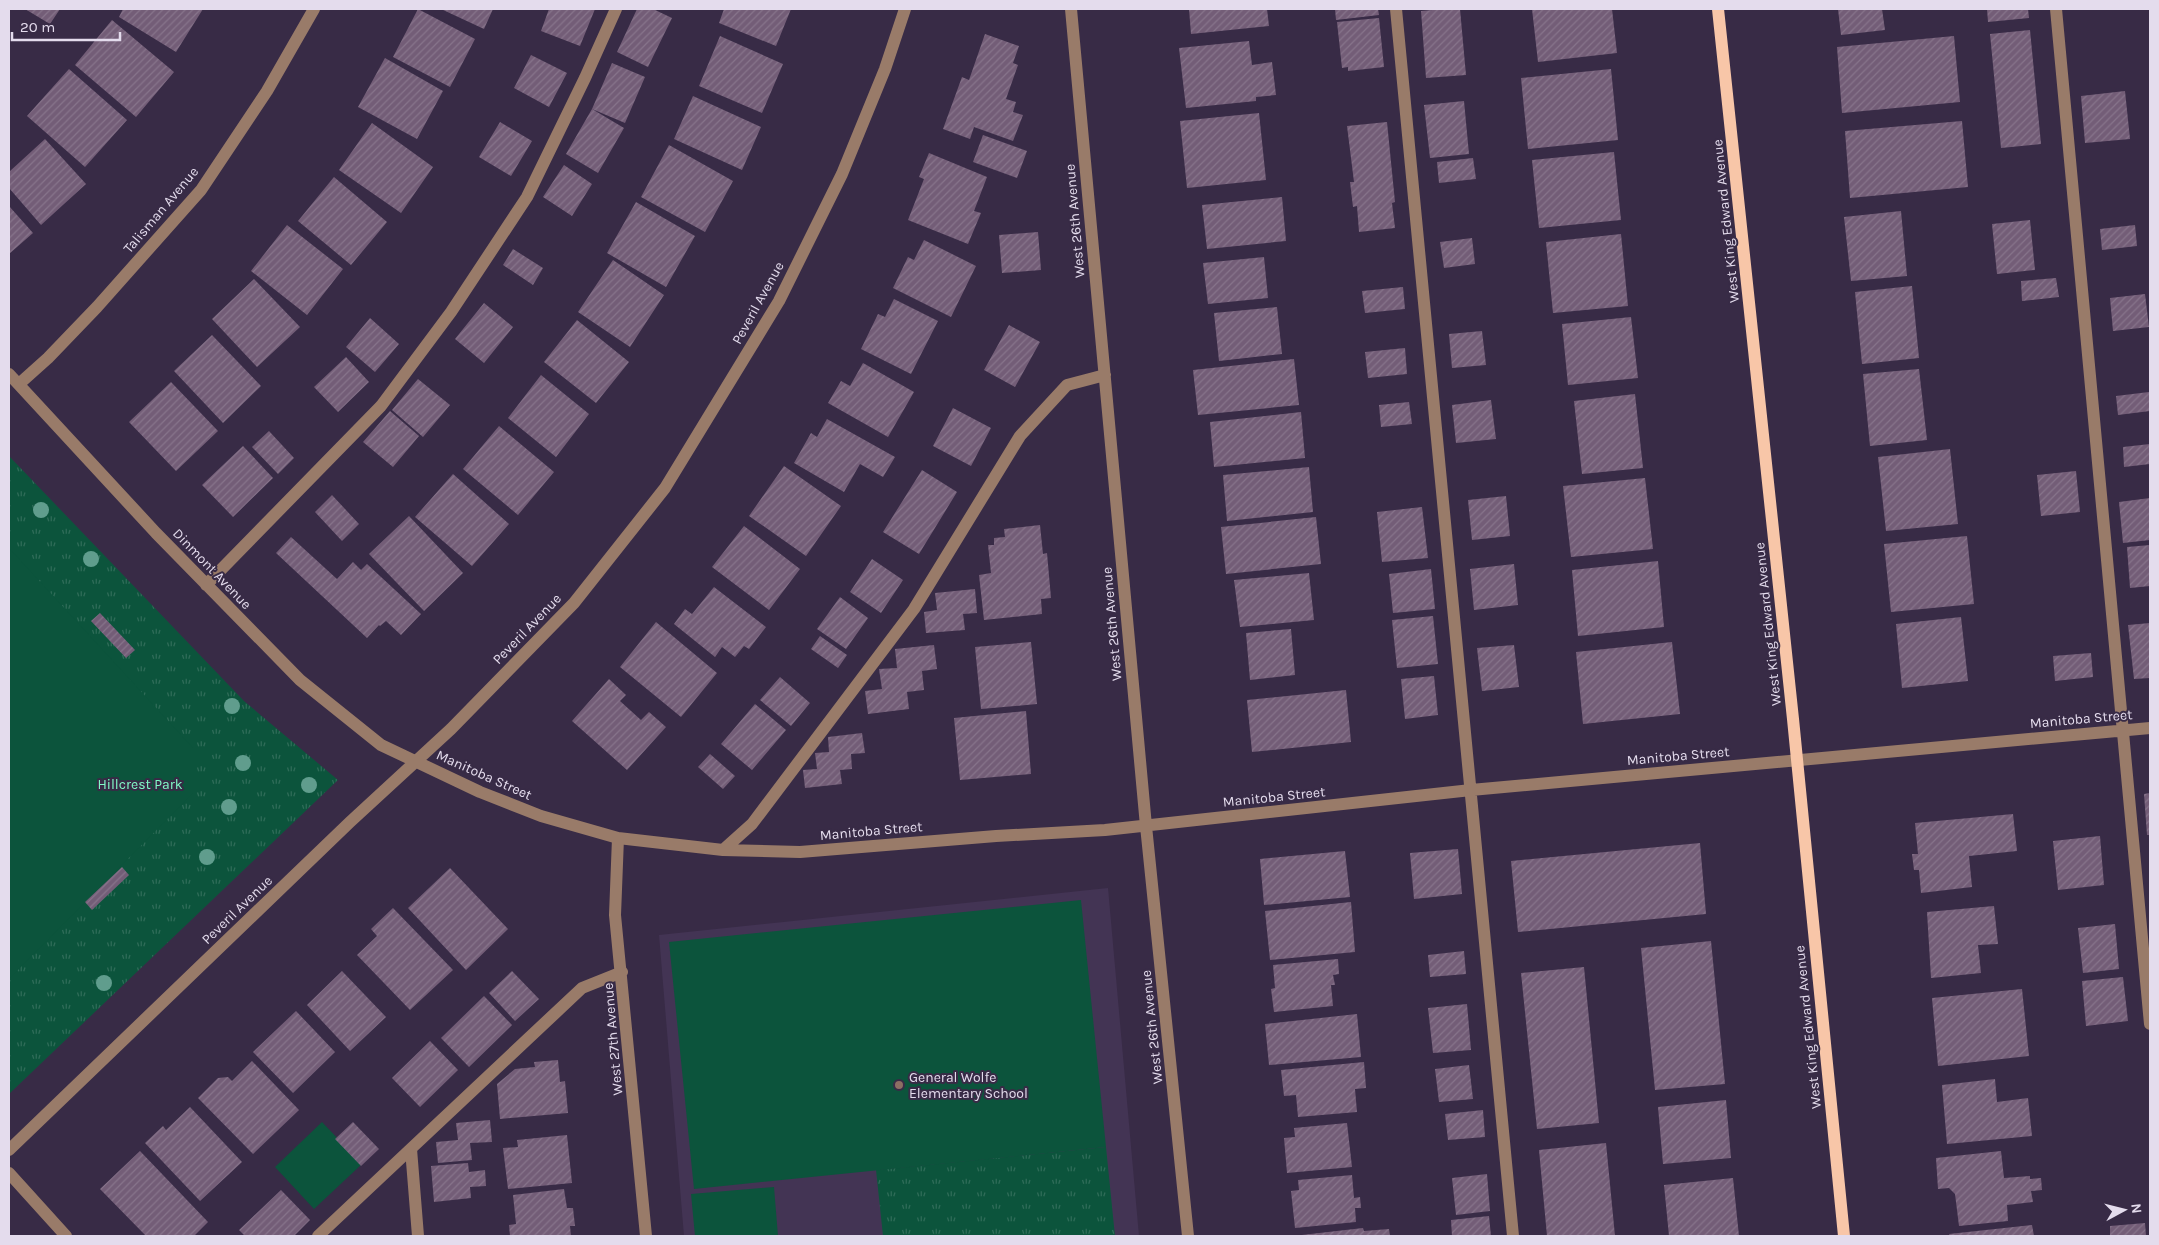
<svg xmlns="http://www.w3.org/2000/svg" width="2159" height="1245" font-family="Karla,sans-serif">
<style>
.built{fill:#433454}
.park{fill:url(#park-tufts)}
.pitch{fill:#0c543c}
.building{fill:url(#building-hatch)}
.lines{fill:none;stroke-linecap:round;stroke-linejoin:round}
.minor{stroke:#997b69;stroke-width:12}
.major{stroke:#f8c6a8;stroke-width:12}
.tree{fill:#609d8d}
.education-dot{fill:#8d6e63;stroke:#382b46;stroke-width:2}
.labels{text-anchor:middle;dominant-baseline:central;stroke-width:4;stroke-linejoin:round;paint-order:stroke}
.street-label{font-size:14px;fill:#e4dced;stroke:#382b46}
.park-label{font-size:14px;fill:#80fac7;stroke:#382b46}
.poi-label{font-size:14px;fill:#e4dced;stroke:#382b46;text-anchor:start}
</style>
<defs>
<pattern id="park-tufts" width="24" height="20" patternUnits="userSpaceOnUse" patternTransform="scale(1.25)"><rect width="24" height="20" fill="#0c543c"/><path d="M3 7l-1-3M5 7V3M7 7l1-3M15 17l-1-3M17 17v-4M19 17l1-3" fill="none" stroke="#2f6c58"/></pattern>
<pattern id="building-hatch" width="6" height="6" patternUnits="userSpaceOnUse" patternTransform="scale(1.25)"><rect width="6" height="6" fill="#735d77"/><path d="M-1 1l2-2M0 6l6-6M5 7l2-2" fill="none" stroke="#87748b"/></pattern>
</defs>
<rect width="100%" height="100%" fill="#382b46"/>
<path class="built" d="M1108,888L1139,1236H684L659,935Z"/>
<path class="park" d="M9,456L244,701L338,780L9,1094Z
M1106,1147L1115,1236H883L876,1170Z"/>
<path class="pitch" d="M9,548L193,748V793L9,979Z
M1081,900L1106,1147L694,1189L669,942Z
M322,1122L362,1164L314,1209L275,1167Z
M774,1187L778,1236H695L691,1194Z"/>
<path class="building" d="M25,9H60L50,24Z
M123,9H203L176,52L119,17Z
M418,9L475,39L450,87L393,57Z
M441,9H493L484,29Z
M549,9H595L580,46L541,31Z
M637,9H653L672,18L648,67L617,52Z
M724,9H791L776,46L719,23Z
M1189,9H1267L1269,26L1191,34Z
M1335,9H1378L1379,15L1336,20Z
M1444,9H1460L1466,75L1426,78L1421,11Z
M1532,9H1612L1617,53L1538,62Z
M1838,9H1882L1885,30L1841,35Z
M1987,9H2028L2029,18L1988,22Z
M1379,18L1384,67L1348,71V67L1342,68L1337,22Z
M112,20L174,72L136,117L75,65Z
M2030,30L2041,144L2001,148L1990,34Z
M985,34L1019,46L1013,63L1018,65L1006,99L1016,102L1013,112L1023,115L1013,141L974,127L970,139L943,129L962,77L969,80Z
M720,36L783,64L762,113L699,86Z
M1954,36L1960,102L1842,113L1837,47Z
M1249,41L1252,65L1272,62L1276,95L1256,97V101L1186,108L1179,48Z
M531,55L567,73L549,107L514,88Z
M385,58L443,91L417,139L358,107Z
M612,63L645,77L625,123L592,109Z
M69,69L127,120L85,167L27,116Z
M1611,69L1618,140L1528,149L1521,78Z
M2125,91L2130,139L2085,143L2081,96Z
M693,96L761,127L742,170L674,139Z
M1464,101L1469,154L1430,158L1424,105Z
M592,109L624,128L598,173L566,154Z
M1259,113L1266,180L1187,188L1180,121Z
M1962,121L1968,187L1850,198L1845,131Z
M500,122L532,141L511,176L479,157Z
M1387,122L1395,202L1392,203L1395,228L1359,232L1357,206L1353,207L1350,182H1354L1347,126Z
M372,123L433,167L401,213L339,170Z
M983,135L1027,151L1017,178L973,162Z
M45,139L86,184L41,225L9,188V172Z
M669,145L733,181L705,232L641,197Z
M1614,152L1621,220L1539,228L1532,160Z
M929,153L987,177L974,211L981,213L968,244L908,220L924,179L919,177Z
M1473,158L1476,179L1439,183L1437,162Z
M564,165L592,184L572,216L543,197Z
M334,177L387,222L351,265L298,221Z
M1282,197L1286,241L1207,249L1202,205Z
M636,202L695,236L666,287L607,253Z
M9,206L33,233L9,254Z
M1901,211L1907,276L1851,281L1844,217Z
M2030,220L2035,270L1997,274L1992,224Z
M287,225L343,269L307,315L251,271Z
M2135,225L2137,246L2102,250L2100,229Z
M1038,232L1041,270L1002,273L999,235Z
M1621,234L1628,306L1553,313L1546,242Z
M1472,238L1475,264L1444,268L1440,242Z
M924,240L976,266L951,317L893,288L908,257L914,260Z
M513,249L543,268L533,285L503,265Z
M1264,257L1268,298L1208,304L1203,263Z
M613,260L664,295L630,347L578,312Z
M2056,278L2059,297L2022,301L2021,281Z
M254,279L300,327L257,367L212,319Z
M1912,286L1919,358L1862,364L1855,292Z
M1403,287L1405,309L1365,313L1362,291Z
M2145,294L2149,327L2113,331L2110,298Z
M894,299L938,321L911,374L861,349L878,314L885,317Z
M484,303L513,327L484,363L455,339Z
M1277,307L1282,354L1219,361L1214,313Z
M1631,317L1638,378L1568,385L1562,324Z
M370,318L399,344L375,372L346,347Z
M577,320L629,362L596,403L544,362Z
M1009,325L1040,342L1015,387L984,370Z
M1482,331L1486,365L1452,368L1449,334Z
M212,335L261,386L223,423L174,371Z
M1405,348L1407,374L1368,378L1365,352Z
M346,357L369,382L338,412L314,387Z
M1294,359L1299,405L1198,415L1193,370Z
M863,363L914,392L888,437L828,403L841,381L850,386Z
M1919,369L1927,440L1870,446L1863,374Z
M541,375L589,414L556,457L508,418Z
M418,379L450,405L423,437L392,410Z
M171,382L218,431L176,471L129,422Z
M2149,392L2150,411L2118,415L2116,396Z
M1635,394L1643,468L1582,474L1574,401Z
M1491,400L1496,439L1456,443L1452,405Z
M1409,402L1412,424L1381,427L1379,405Z
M953,408L991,428L971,466L933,446Z
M390,411L419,436L393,467L363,442Z
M1301,412L1305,458L1214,467L1210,422Z
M827,419L895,457L883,477L860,464L844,492L794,463L811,433L817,437Z
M499,426L554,472L518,515L463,469Z
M269,431L294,458L278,474L252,447Z
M2150,444V464L2124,467L2123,447Z
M243,446L273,478L233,517L202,485Z
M1950,449L1958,524L1886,531L1878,457Z
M784,466L841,506L806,556L749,516Z
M1309,467L1313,512L1227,521L1223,475Z
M922,470L957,492L919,554L883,532Z
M2076,471L2080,512L2041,516L2037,475Z
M453,474L509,524L472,566L415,517Z
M1645,478L1653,549L1571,557L1563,486Z
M332,495L359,524L342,541L315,512Z
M1506,496L1510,536L1472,540L1468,500Z
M2150,498V540L2123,543L2119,502Z
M1422,507L1428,558L1382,562L1377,512Z
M409,516L463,573L424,611L369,554Z
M1316,517L1321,564L1226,574L1221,527Z
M1040,525L1043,554L1047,553L1051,598L1041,599L1042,614L984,620L979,575L991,573L988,545H994V538L1005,537L1004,529Z
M744,526L800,569L769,610L712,567Z
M1967,536L1974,604L1891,612L1884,544Z
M291,537L337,579L353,562L361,570L367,564L421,614L401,635L386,621L380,626L379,625L367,638L276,553Z
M2150,545V586L2130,588L2127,547Z
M872,559L903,580L881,613L850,592Z
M1658,561L1664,627L1578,636L1572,570Z
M1514,564L1518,605L1474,610L1470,569Z
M1431,569L1435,609L1393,613L1389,574Z
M1309,573L1314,620L1240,627L1234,580Z
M714,587L766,627L749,649L744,646L735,657L722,647L715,657L674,624L685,609L692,614Z
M975,589L977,613L963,614L965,630L926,633L924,612L937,610L935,593Z
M840,597L868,618L846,649L817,629Z
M100,613L135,650L126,658L91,621Z
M1433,616L1438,664L1397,668L1392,620Z
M1961,617L1968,681L1902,688L1896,624Z
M656,622L717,673L681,717L620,667Z
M2150,623V678L2134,679L2128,625Z
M1291,629L1295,675L1250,680L1246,633Z
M820,636L847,655L838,668L811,649Z
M1031,642L1037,704L981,709L975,647Z
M1672,642L1680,714L1583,724L1576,652Z
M934,645L937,669L922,671L924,690L907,692L909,709L868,714L865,691L882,689L879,669L897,668L895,649Z
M1514,645L1519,687L1482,691L1477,648Z
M2091,653L2093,677L2055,681L2053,656Z
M1434,676L1438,715L1405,719L1401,679Z
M780,677L810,703L791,726L760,700Z
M609,679L626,695L620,701L641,720L649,712L666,727L627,770L572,721Z
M1346,690L1351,742L1252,752L1247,700Z
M755,704L786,730L752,770L721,744Z
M1026,711L1031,774L960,780L954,718Z
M862,733L865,753L851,754L852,769L840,770L842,784L805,788L803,770L817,769L815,753L829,752L828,737Z
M710,754L735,776L723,789L698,767Z
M2150,793V835H2147L2144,794Z
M2013,814L2017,851L1969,856L1972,887L1921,893L1919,870H1914L1912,854H1918L1915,823Z
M2100,836L2104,885L2058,890L2053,841Z
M1700,843L1706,914L1518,932L1511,861Z
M1458,849L1462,894L1414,899L1410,853Z
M1345,851L1350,897L1264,905L1260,859Z
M122,867L129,875L92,910L85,902Z
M450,868L508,929L466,970L408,908Z
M1351,902L1355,952L1270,960L1265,911Z
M1994,906L1998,944L1978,945L1981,973L1931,978L1927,912Z
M393,908L453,970L410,1010L357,955L377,936L371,929Z
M2115,924L2119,969L2083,973L2078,928Z
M1711,941L1725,1084L1655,1090L1641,948Z
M1464,951L1466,974L1430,977L1428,955Z
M1338,959L1339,974L1333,975L1335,985H1331L1333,1006L1274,1012L1271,989L1275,988L1273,965Z
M1584,967L1599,1123L1537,1129L1521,973Z
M342,971L386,1017L350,1051L307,1005Z
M512,971L539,999L515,1021L489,993Z
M2123,977L2128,1021L2086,1026L2082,981Z
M2022,989L2029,1056L1938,1066L1932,998Z
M484,996L512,1025L469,1067L441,1038Z
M1467,1004L1471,1050L1433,1053L1428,1008Z
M296,1011L335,1052L293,1093L253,1052Z
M1357,1014L1361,1057L1269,1065L1265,1024Z
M430,1041L458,1070L420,1107L392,1078Z
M558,1060L560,1082L565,1081L568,1113L500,1119L497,1084L515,1069L535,1067L534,1062Z
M252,1061L299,1110L253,1154L198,1098L218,1078L228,1077L232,1081Z
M1364,1062L1366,1088L1355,1089L1357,1112L1298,1117L1296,1095L1284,1096L1281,1070Z
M1469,1065L1473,1099L1439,1102L1435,1069Z
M1995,1079L1997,1102L2028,1098L2032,1136L1947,1144L1942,1085Z
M1726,1100L1731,1158L1663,1164L1658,1107Z
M190,1107L242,1162L200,1201L145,1143L163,1126L166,1130Z
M1483,1110L1485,1137L1448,1140L1445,1114Z
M490,1120L492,1142L470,1143L472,1160L438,1163L436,1142L458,1140L456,1123Z
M353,1122L379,1149L361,1166L335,1139Z
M1347,1123L1352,1167L1287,1173L1284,1138L1295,1137L1294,1128Z
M567,1135L572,1183L508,1189L503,1148L518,1147L517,1140Z
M1606,1143L1615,1236H1547L1539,1150Z
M140,1151L208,1222L194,1236H146L100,1189Z
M2001,1151L2004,1178L2030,1176V1179L2041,1178L2042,1190L2031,1191L2033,1202L2007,1205L2008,1221L1959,1226L1955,1194L1949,1188L1938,1189L1936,1158Z
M468,1163L469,1172L485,1170L486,1186L470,1187L471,1198L434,1202L431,1166Z
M1487,1174L1490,1211L1456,1215L1452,1178Z
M1352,1175L1354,1198L1360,1197L1361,1208H1355L1356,1222L1295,1228L1291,1191L1299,1190L1298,1180Z
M1733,1178L1739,1236H1669L1664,1185Z
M564,1189L567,1208H573L575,1226H570L571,1236H510L509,1225L516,1224L513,1195Z
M281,1190L310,1220L294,1236H245L239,1230Z
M1489,1216L1491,1236H1452L1451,1220Z
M2145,1223L2146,1236H2110V1226Z
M2032,1225L2034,1236H1950L1949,1234Z
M1363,1228L1364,1231L1389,1229L1390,1236H1293Z"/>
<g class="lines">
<path class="minor" d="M1071,9L1146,826L1188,1236
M1396,9L1513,1236
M2056,9L2150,1024
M9,374L156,533L300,680L381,745L480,792L541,816L618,838L723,850L800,852L996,836L1105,830L1471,790L2150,728
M19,384L48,358L97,307L201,190L267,91L314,9
M206,585L381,406L451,312L527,197L585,78L616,9
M618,838L615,915L646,1236
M723,850L752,824L914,609L1020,436L1067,385L1105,375
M411,1149L418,1236
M9,1150L350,822L451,729L574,603L665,488L779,301L842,174L885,69L905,9
M9,1173L66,1236
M318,1236L582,988L622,972"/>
<path class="major" d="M1718,9L1793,719L1844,1236"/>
</g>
<g class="tree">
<circle cx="41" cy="510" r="8"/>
<circle cx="91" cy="559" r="8"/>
<circle cx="232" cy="706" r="8"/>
<circle cx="243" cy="763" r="8"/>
<circle cx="309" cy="785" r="8"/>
<circle cx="229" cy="807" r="8"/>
<circle cx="207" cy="857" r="8"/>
<circle cx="104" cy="983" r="8"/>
</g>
<circle class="education-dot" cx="899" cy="1085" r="5"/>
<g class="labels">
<g class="street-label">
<text transform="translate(161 210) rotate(-50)">Talisman Avenue</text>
<text transform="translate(1075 221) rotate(-95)">West 26th Avenue</text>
<text transform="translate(1726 221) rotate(-96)">West King Edward Avenue</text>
<text transform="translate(758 303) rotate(-61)">Peveril Avenue</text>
<text transform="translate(212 569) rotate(46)">Dinmont Avenue</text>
<text transform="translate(1112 624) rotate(-95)">West 26th Avenue</text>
<text transform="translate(1768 624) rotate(-96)">West King Edward Avenue</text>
<text transform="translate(527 629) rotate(-46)">Peveril Avenue</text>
<text transform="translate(2081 719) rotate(-5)">Manitoba Street</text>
<text transform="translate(1678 756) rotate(-5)">Manitoba Street</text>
<text transform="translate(484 775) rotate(24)">Manitoba Street</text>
<text transform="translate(1274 797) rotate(-6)">Manitoba Street</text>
<text transform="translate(871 831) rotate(-5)">Manitoba Street</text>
<text transform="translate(237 910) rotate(-44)">Peveril Avenue</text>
<text transform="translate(1152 1027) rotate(-96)">West 26th Avenue</text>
<text transform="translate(1808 1027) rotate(-96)">West King Edward Avenue</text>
<text transform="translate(613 1039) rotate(-95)">West 27th Avenue</text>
</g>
<g class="park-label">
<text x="140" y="784">Hillcrest Park</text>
</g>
<g class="poi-label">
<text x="909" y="1077">General Wolfe<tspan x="909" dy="16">Elementary School</tspan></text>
</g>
</g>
<rect width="2159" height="1245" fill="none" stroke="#e4dced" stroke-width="20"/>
<g transform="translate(2124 1210) rotate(83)" stroke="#382b46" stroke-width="4" paint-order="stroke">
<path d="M0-4L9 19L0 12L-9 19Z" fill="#e4dced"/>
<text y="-8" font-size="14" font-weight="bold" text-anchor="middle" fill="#e4dced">N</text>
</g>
<path d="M12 32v8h108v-8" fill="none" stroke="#e4dced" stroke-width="2.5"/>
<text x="20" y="32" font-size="15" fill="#e4dced" stroke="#382b46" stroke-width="4" paint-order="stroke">20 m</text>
</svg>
